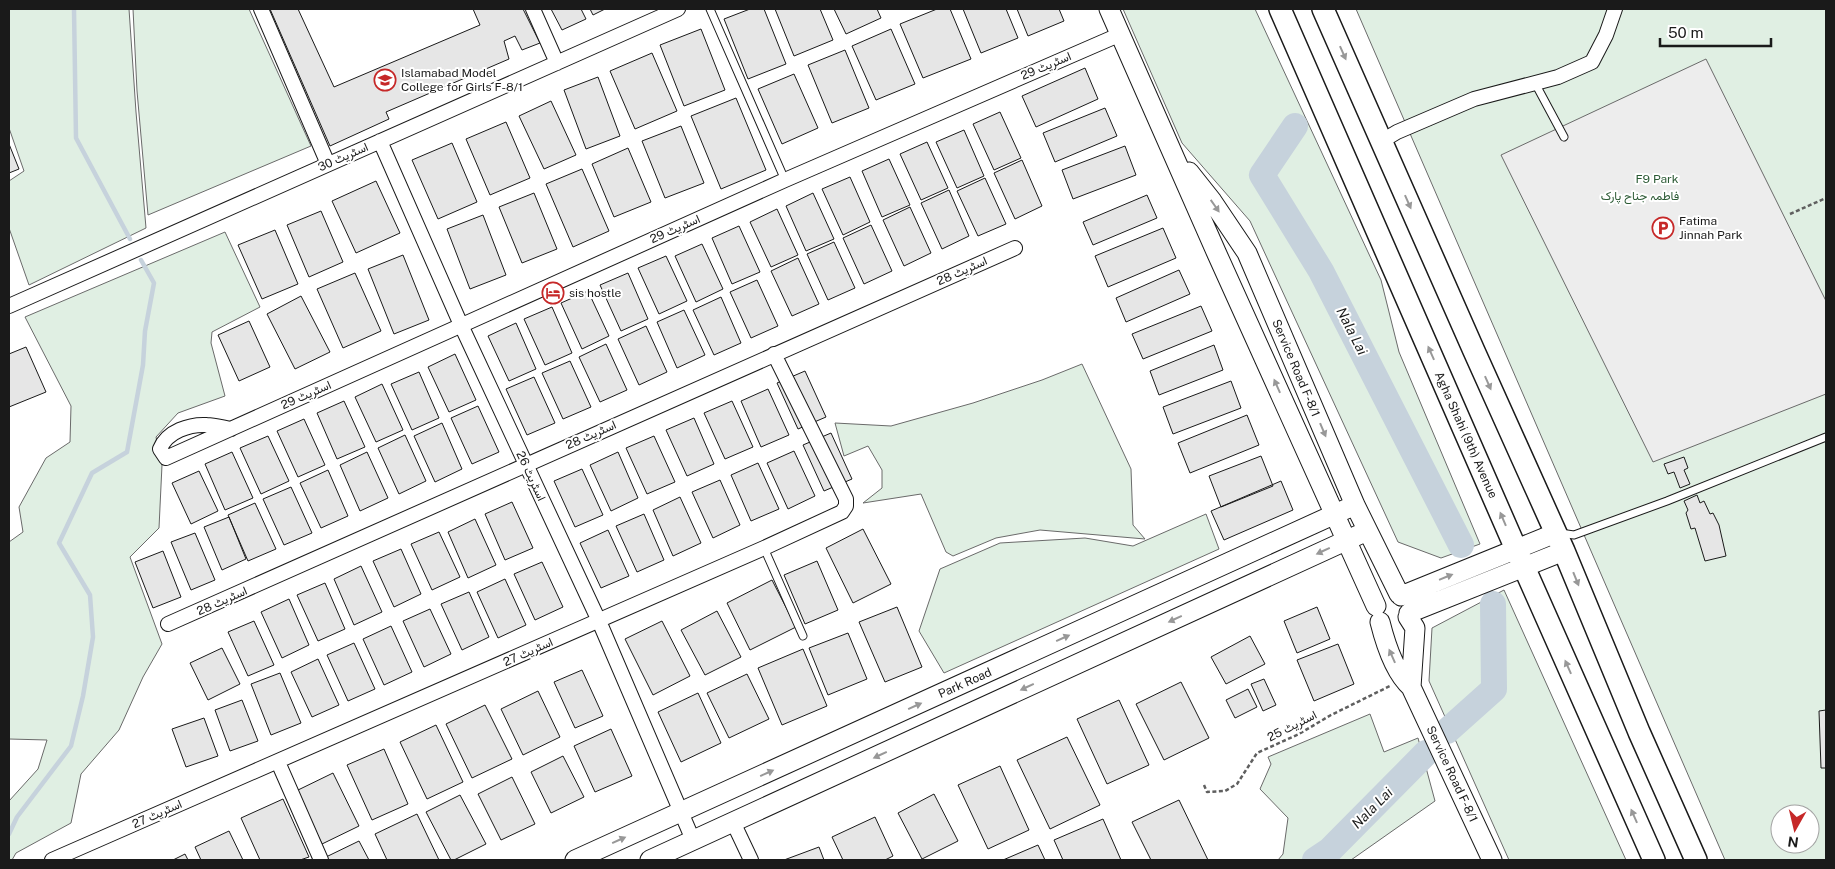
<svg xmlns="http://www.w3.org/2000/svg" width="1835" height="869" font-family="'Public Sans',Vazirmatn,sans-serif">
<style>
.green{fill:#e0efe3;stroke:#6a6a6a;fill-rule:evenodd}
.parking{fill:#ededed;stroke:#6a6a6a}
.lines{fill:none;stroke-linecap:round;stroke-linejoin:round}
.stream{stroke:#c6d2dc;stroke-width:4.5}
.river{stroke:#c6d2dc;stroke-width:26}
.building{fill:#e6e6e6;stroke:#1a1a1a}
.lane-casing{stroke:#1a1a1a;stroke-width:9}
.street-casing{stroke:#1a1a1a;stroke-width:16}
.secondary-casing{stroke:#1a1a1a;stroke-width:21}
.primary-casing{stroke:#1a1a1a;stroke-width:24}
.path{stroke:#5f5f5f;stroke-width:2.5;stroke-dasharray:4 2.5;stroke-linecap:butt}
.lane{stroke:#fff;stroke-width:7}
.street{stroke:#fff;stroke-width:14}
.secondary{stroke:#fff;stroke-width:19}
.primary{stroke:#fff;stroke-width:21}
.oneway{fill:#989898}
.labels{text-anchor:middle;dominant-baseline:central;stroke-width:4;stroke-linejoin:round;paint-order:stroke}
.street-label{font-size:12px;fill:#1a1a1a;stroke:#fff}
.poi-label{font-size:12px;fill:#1a1a1a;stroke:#fff;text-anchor:start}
.park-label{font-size:12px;fill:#2b5a34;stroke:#fff}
.water-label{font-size:14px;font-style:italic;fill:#1a1a1a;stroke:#fff}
</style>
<rect width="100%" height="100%" fill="#fff"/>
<path class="green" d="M9,9H129L136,112L146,228L29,285L9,228V181L24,171L9,128Z
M133,9H249L311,146L148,215L137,91Z
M1123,9H1255L1381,280L1399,352L1480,544L1441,558L1398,542L1250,221L1182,143Z
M1356,9H1826V860H1725ZM1780,814H1810V844H1780Z
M225,232L260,307L212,332L211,343L225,396L178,413L156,437L162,465L159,528L130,557L162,644L143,677L119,730L81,774L71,823L16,853L12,860H9V801L38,769L47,740L9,739V542L23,532L19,507L46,458L70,442L71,406L25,317Z
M1082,364L1131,469L1133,525L1145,539L1040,530L996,538L953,556L946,552L921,494L863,503L882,488V470L868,446L844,456L835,423L891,426L973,403L1042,380Z
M1206,514L1219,549L944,673L919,631L940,569L1000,543L1085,538L1133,546Z
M1504,590L1626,860H1509L1429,681L1432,628Z
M1370,714L1384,752L1418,738L1435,801L1351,860H1278L1283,854L1288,818L1260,789L1271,764L1268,757Z"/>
<path class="parking" d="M1706,59L1826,301V394L1653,462L1501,155Z"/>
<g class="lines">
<path class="stream" d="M74,9L76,138L130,239
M9,834L17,817L71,746L83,696L93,637L90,595L59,543L92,473L127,452L143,365L145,331L154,283L141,260"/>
<path class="river" d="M1295,126L1262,175L1321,271L1461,545
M1447,731L1494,689L1493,604
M1315,860L1330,850L1426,753"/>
</g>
<path class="building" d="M270,9H298L334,87L480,25L473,9H523L540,43L522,50L515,36L504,41L509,59L386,112L389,119L330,146Z
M551,9H581L586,19L562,30Z
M590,9H605L593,15Z
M750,9H764L786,64L748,79L724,19Z
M775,9H820L833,40L794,56Z
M834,9H877L881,18L846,34Z
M937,9H950L971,59L923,78L900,24Z
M963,9H1006L1018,38L981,53Z
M1017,9H1059L1064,21L1028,36Z
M701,29L725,90L684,106L660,45Z
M891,29L915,84L876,100L852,46Z
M845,50L869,108L832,123L808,65Z
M652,53L677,111L635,129L610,71Z
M1085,68L1098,99L1036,127L1022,96Z
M794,74L818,128L782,144L758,89Z
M598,77L620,136L586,149L564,90Z
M736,98L766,170L721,189L691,116Z
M551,101L576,155L544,169L519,116Z
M1105,108L1117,136L1055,162L1043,133Z
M1000,112L1021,158L994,170L973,124Z
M506,122L530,178L490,195L466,139Z
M681,126L704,183L665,198L642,141Z
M964,130L984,176L957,188L936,142Z
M927,142L948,188L921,200L900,154Z
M452,143L477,202L438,219L412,160Z
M9,144L19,169L9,173Z
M1125,146L1136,175L1073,199L1062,170Z
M628,148L651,202L614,217L592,164Z
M889,159L910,205L882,217L862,171Z
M1022,160L1042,206L1015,219L994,173Z
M582,169L609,231L573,247L546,184Z
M850,177L870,222L843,235L822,189Z
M985,178L1006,224L978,236L957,191Z
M376,181L400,233L356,253L332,201Z
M949,190L969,236L942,249L921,203Z
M534,193L557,249L522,263L499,207Z
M813,193L834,239L806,251L786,206Z
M1147,195L1157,218L1093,245L1083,222Z
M910,207L931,253L904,266L883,220Z
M777,209L798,255L771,267L750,222Z
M321,211L343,262L309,277L287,225Z
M483,215L506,275L470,289L447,229Z
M871,225L892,271L864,284L843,238Z
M739,226L760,272L732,284L712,238Z
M1163,228L1176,258L1108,287L1095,256Z
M275,230L298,284L262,299L238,245Z
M834,242L855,288L828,300L807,254Z
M702,244L723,289L696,302L675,256Z
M403,255L429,320L394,334L368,269Z
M666,256L687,301L659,314L638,268Z
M798,258L819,304L792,316L771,271Z
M1179,270L1190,294L1126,322L1116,298Z
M355,273L381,331L343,348L317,289Z
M628,273L648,319L621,331L600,285Z
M757,280L778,326L751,338L730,292Z
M588,291L609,336L582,349L561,303Z
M301,296L330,352L295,369L267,314Z
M721,297L741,343L714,355L693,310Z
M1201,306L1212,331L1143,359L1132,334Z
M552,307L572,353L545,365L524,319Z
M684,310L705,355L677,368L657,322Z
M249,321L270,367L239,381L218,335Z
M516,323L536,369L509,381L488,336Z
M646,326L667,372L639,385L618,339Z
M606,344L627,390L600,402L579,357Z
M1214,345L1223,370L1159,395L1150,371Z
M26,347L46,392L9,407V354Z
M455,354L476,400L449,412L428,367Z
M570,361L591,407L563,419L542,373Z
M805,371L826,417L798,429L777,383Z
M419,372L439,418L412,430L391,384Z
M534,377L555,423L527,435L506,389Z
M1231,381L1241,408L1173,434L1163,407Z
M382,384L403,430L376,442L355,397Z
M768,389L789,435L761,447L741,401Z
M344,401L365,447L337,459L317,413Z
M732,401L753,447L725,459L704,413Z
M478,406L499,452L472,464L451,418Z
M1247,415L1259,445L1190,473L1178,443Z
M694,418L714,464L687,476L666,430Z
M304,419L325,465L298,477L277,431Z
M442,423L462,469L435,482L414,436Z
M831,433L852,479L824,491L803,445Z
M405,435L426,481L399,494L378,448Z
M268,436L289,481L261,494L240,448Z
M654,436L675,482L647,494L626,448Z
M794,451L815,496L788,509L767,463Z
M232,452L253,498L225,510L205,464Z
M367,452L388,498L360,511L340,465Z
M618,452L638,498L611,511L590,465Z
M1261,456L1273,486L1221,507L1209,476Z
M1684,457L1688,468L1684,470L1690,484L1680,488L1674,472L1668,474L1664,464Z
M758,463L779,509L751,521L731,475Z
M582,469L603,515L575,527L554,481Z
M328,470L348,516L321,528L300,483Z
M199,471L218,511L191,524L172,483Z
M720,480L740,525L713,538L692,492Z
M1281,481L1293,510L1224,540L1211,511Z
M291,487L312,533L284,545L263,499Z
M1697,495L1700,503L1704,501L1710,514L1713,513L1719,525L1726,556L1705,561L1695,528L1691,529L1686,513L1688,510L1684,501Z
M680,497L701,543L673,556L653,510Z
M512,502L533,548L505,560L485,514Z
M255,503L276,549L248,561L228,515Z
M644,514L664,560L637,572L616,526Z
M229,517L246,559L222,570L204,527Z
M475,519L496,565L468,578L448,532Z
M863,529L891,584L853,603L826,548Z
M608,530L629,576L601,588L580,543Z
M439,532L460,577L432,590L411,544Z
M195,533L215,580L191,590L171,542Z
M401,549L421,594L394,607L373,561Z
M163,551L181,597L153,608L135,562Z
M817,561L838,610L805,624L784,575Z
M542,562L563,607L535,620L514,574Z
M361,566L382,612L354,625L334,579Z
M505,579L526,625L498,638L477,592Z
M772,580L796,627L750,650L727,603Z
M325,583L345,629L318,641L297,595Z
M469,592L489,637L462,650L441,604Z
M289,599L309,645L282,658L261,612Z
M897,607L922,667L885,682L859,622Z
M1317,607L1330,639L1297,653L1284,621Z
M430,609L451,654L424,667L403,621Z
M717,611L741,657L705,675L681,630Z
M254,621L274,665L248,676L228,632Z
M662,621L690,676L653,695L625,639Z
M391,626L412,672L384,685L363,639Z
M848,633L867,679L828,695L809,648Z
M1250,636L1265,664L1226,684L1211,657Z
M354,643L375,689L348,701L327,655Z
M1338,644L1354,684L1314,701L1297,660Z
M222,648L240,684L208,700L190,663Z
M803,649L827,706L782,725L758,668Z
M318,659L339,705L312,717L291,672Z
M582,670L603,716L575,728L554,682Z
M280,673L301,723L271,735L251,684Z
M747,674L769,719L729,738L707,693Z
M1264,679L1276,705L1263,711L1251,684Z
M1181,682L1209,738L1164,760L1136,704Z
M1248,689L1257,707L1235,718L1226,700Z
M538,691L560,737L523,755L501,709Z
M698,693L721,743L681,762L658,712Z
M242,700L258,741L230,751L215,710Z
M1119,700L1149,765L1107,784L1077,719Z
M485,705L512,759L472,778L446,724Z
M1826,710V768H1821L1819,711Z
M204,718L218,756L186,767L172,729Z
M436,725L463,782L427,799L400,742Z
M611,729L632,776L595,792L574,746Z
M1067,737L1100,805L1050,829L1017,760Z
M384,749L408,804L372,820L347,765Z
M563,756L584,797L551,813L531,772Z
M1000,766L1029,830L988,849L958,785Z
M333,773L359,826L322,844L296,791Z
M512,777L535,824L501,840L478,794Z
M934,794L958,841L922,859L898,813Z
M460,795L486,844L454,860H451L426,812Z
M283,799L309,857L300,860H260L241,818Z
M1179,800L1208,860H1151L1132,822Z
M417,814L439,860H387L375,834Z
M875,817L893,856L885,860H843L832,837Z
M1103,819L1121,860H1063L1054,840Z
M229,831L243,860H201L195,847Z
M359,841L369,860H328L326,857Z
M1038,845L1045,860H1003Z
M819,847L824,860H784Z
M185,854L188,860H173Z"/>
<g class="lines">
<g class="lane-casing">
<path id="lane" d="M710,9L785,180
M1535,83L1564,137
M1560,533L1574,535L1667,501L1826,437
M764,548L803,636"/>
</g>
<g class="street-casing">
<path id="street" d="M261,9L328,164
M533,9L557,63
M380,141L461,325L599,621L693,840
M1382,141L1397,132L1474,99L1558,77L1592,62L1606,35L1615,9
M9,306L678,9
M231,429C224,428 215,425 207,425C190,424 167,431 160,449L166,458L785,180L1121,34
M168,624L1015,248
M278,762L321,860
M733,822L751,860
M52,860L764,548L842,512L846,506V499L774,354"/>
</g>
<g class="secondary-casing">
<path id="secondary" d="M1109,9L1217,254L1376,606
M1189,172L1212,201L1247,253L1355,505L1399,594
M1401,596L1556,533
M1409,613L1564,551
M1408,617L1415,628L1411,687
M1380,622C1385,642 1395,673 1411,687L1492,860
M575,860L1355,505
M650,860L1367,531"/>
</g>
<g class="primary-casing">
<path id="primary" d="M1280,9L1516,549L1654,860
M1323,9L1474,351L1564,551L1639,732L1696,860"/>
</g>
<path class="path" d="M1790,214L1826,198
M1204,785L1207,792L1225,791L1237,784L1257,753L1299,734L1331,715L1390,686"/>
<use href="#lane" class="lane"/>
<use href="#street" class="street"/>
<use href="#secondary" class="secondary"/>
<use href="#primary" class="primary"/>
</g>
<defs><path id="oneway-solid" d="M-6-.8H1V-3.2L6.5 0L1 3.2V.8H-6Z" transform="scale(1.25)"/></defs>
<g class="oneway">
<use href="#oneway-solid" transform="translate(1343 53) rotate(66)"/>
<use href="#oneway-solid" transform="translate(1408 202) rotate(66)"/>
<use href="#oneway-solid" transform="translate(1215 206) rotate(55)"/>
<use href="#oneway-solid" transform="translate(1431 353) rotate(-114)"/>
<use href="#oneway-solid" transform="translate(1488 383) rotate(66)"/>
<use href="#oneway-solid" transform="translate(1277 386) rotate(-114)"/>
<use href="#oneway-solid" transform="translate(1323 430) rotate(67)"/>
<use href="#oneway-solid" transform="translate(1503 519) rotate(-113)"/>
<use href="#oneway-solid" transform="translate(1323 551) rotate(155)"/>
<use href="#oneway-solid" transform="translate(1446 577) rotate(-22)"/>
<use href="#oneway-solid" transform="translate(1576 579) rotate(68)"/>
<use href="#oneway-solid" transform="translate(1175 619) rotate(155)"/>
<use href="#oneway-solid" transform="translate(1063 638) rotate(-24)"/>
<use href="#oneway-solid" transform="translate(1392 656) rotate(-114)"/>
<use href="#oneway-solid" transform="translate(1568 667) rotate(-114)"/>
<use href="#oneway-solid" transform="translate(1027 687) rotate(155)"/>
<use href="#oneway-solid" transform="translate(915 706) rotate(-24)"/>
<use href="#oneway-solid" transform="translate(880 755) rotate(155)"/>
<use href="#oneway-solid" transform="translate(767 773) rotate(-24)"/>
<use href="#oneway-solid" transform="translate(1634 816) rotate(-114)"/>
<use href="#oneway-solid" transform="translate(619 840) rotate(-24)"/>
</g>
<defs>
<g id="university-ring" transform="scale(1.125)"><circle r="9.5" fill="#fff" stroke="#c62828" stroke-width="1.5"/><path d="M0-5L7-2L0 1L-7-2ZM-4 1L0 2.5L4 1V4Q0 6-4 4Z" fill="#c62828"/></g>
<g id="parking-ring" transform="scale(1.125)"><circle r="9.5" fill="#fff" stroke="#c62828" stroke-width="1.5"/><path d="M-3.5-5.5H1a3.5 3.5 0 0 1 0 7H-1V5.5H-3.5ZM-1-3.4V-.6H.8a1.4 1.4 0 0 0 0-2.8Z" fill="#c62828"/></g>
<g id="hotel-ring" transform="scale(1.125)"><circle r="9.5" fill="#fff" stroke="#c62828" stroke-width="1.5"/><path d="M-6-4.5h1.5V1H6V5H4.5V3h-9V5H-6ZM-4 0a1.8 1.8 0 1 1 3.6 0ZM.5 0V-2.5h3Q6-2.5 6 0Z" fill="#c62828"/></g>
</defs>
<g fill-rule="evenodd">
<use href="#university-ring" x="385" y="80"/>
<use href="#parking-ring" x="1663" y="228"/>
<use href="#hotel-ring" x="553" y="293"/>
</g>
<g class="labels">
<g class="street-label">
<text transform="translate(1046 66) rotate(-23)">اسٹریٹ 29</text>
<text transform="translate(343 157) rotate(-24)">اسٹریٹ 30</text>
<text transform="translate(675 229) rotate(-24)">اسٹریٹ 29</text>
<text transform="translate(962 271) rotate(-24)">اسٹریٹ 28</text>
<text transform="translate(1296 368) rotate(67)">Service Road F-8/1</text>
<text transform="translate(306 395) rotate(-24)">اسٹریٹ 29</text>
<text transform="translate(591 435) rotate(-24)">اسٹریٹ 28</text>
<text transform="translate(1466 435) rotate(66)">Agha Shahi (9th) Avenue</text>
<text transform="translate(531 476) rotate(65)">اسٹریٹ 26</text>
<text transform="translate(222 601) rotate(-24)">اسٹریٹ 28</text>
<text transform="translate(528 652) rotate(-24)">اسٹریٹ 27</text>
<text transform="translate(965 683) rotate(-24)">Park Road</text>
<text transform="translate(1292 726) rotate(-27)">اسٹریٹ 25</text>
<text transform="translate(1452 774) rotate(65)">Service Road F-8/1</text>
<text transform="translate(157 814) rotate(-24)">اسٹریٹ 27</text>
</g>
<g class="poi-label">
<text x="401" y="73">Islamabad Model<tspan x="401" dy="14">College for Girls F-8/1</tspan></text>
<text x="1679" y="221">Fatima<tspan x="1679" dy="14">Jinnah Park</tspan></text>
<text x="569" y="293">sis hostle</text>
</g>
<g class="park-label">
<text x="1657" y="179">F9 Park</text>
<text x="1640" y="196">فاطمہ جناح پارک</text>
</g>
<g class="water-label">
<text transform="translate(1352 331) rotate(63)">Nala Lai</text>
<text transform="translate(1372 808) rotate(-45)">Nala Lai</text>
</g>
</g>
<rect width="1835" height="869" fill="none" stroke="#1a1a1a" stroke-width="20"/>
<g transform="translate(1795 829) rotate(188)"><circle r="24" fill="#ffffff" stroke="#a3a3a3"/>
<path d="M0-4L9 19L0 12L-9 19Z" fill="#c62828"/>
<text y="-8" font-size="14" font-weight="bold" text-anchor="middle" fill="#1a1a1a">N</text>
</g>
<path d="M1660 38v8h111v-8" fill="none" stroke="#1a1a1a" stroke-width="2.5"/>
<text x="1668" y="38" font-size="15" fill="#1a1a1a" stroke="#ffffff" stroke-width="4" paint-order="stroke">50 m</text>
</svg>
